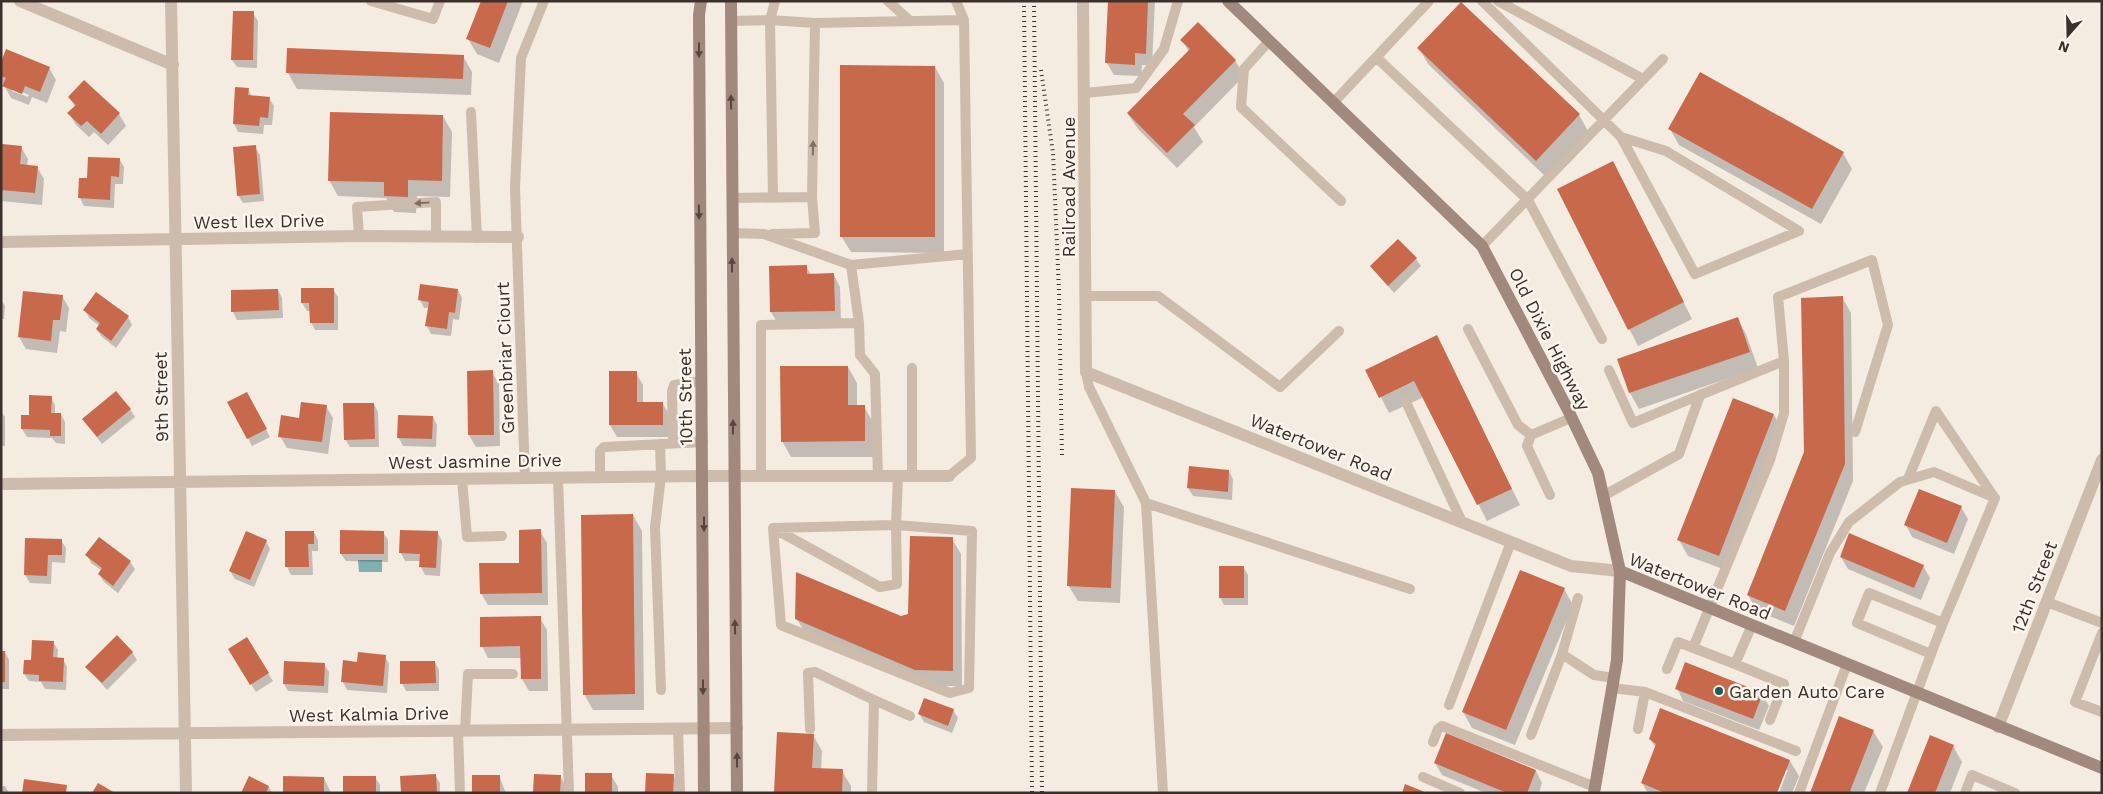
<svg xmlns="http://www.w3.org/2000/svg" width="2103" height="794" font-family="'Work Sans',sans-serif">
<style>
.water{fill:#7fb0b2}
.shadow{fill:#0003;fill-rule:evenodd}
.building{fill:#c8694b}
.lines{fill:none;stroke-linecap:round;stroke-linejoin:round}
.lane{stroke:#cdbbac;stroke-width:10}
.street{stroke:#cdbbac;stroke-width:12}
.secondary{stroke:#a18a7d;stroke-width:12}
.rail{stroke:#3b302b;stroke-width:4;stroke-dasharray:1 4;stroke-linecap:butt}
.oneway{fill:#544640}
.oneway2{fill:#7d6f65}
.poi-dot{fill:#1f5a5e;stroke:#fbf5ee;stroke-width:2}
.labels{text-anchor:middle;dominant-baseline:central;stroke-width:5;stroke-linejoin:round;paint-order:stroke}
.street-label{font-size:18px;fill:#3b302b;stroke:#fbf5ee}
.poi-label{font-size:18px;fill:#3b302b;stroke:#fbf5ee;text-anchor:start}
</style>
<rect width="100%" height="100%" fill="#f4ebe1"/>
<path class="water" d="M358,560H382V572H359Z"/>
<path class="shadow" d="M482,1H523L499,63L477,54L468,39Z
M1110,1H1155L1152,65H1142L1141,76L1114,75L1107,63Z
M253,13L258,21L257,68L237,67L232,60Z
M1182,40L1235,60L1244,76L1194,127L1203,142L1177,168L1138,129L1128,114L1189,52Z
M1419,48L1579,115L1588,131L1545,176L1428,64Z
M463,56L472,72L471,95L297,89L288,73Z
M1,65L49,68L56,80L47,103L32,97L29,105L11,98L1,80ZM12,88L29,95L28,97L12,91Z
M935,67L944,83V253L851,252L841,236Z
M236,88L248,89L252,97L269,98L274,106L272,125H264L263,134L238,132L234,124Z
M69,97L119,114L126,126L108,145L94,132L89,137L76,125L69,113L75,107Z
M443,116L452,132L450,197L417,196L416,213L394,212L386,198L338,196L329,180Z
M1670,129L1843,153L1852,169L1821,224L1679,145Z
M3,146L21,147L28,159L27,166L37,167L44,179L42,205L1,201Z
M255,147L260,155L264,201L243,203L238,195Z
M120,160L124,167L123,184H115L114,208L84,206L80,198L88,180Z
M1613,162L1692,319L1638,346L1558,189Z
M1416,259L1421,266L1394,293L1371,267Z
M806,266L811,275H834L840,287L841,323L778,324L771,312Z
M333,289L338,297V330H315L311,322V311H307L302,303Z
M278,290L282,298L283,318L237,320L233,312Z
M458,290L462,298L459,320L453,319L451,336L431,334L427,326L429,308H424L420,300Z
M62,296L69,308L66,332L60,331L57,353L26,349L19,337Z
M1842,297L1851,313L1853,481L1794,626L1757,611L1748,595L1805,452Z
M1,299L5,306L4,319H1Z
M85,310L128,317L132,325L116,348L102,337L97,330L100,326L89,318Z
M1737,318L1746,334L1758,368L1639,409L1630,393L1618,360Z
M1436,336L1520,505L1487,521L1424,397L1389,413L1367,370Z
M848,367L857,383V407H864L873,422L874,457H791L782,441Z
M492,372L499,384L500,446L476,447L469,435Z
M636,373L643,385V404H663L670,416L669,437H617L610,425Z
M51,397L55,405V414H61L65,422V444L56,443L52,438L27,437L22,429L30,416Z
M251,401L270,437L252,446L248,438Z
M374,404L378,412L379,447H350L345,439Z
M326,406L333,418L328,454L287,448L280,436L300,419Z
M130,409L135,417L102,444L84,420Z
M1,411L5,417V446H1Z
M1774,415L1783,431L1728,571L1688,556L1679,540Z
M433,417L437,425L436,447L403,446L399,438Z
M1229,471L1233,479L1232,500L1193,496L1188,488Z
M1115,492L1124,507L1120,603L1078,601L1068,585Z
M1961,507L1968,519L1954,554L1912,537L1906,525Z
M633,515L642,531L644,710H593L584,694Z
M540,531L547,543L548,605H488L481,593L521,564Z
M314,532L318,540V551H312L313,575H291L287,567Z
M383,532L388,540V562L346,561L341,554Z
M438,533L442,541L440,576L425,575L421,567V561H405L401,553Z
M952,539L961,554L962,686H925L806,634L796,618H901L909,614Z
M61,540L66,548L65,563L52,562L51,584L30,583L25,575Z
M266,541L270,549L254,587L235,579L230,571Z
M87,555L130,562L135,569L118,593L104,582L99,574L102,571L91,563Z
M1841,557L1923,566L1930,578L1921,600L1848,569Z
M1244,568L1248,575V605H1224L1220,597Z
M1564,589L1573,605L1515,745L1472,728L1463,712Z
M540,618L547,630L548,691H529L522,679V658H488L482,646Z
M246,639L273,681L256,692L234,657Z
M53,642L58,650L57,659H63L67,667L66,690L45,689L41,682L29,681L24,674L32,662Z
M1,652H5L9,660V689H1Z
M132,652L137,660L107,690L87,667Z
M385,656L389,664L387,693L347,690L343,682L358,663Z
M435,662L439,670V691H406L402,683Z
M324,664L329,672L328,693L288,691L284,684Z
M1677,688L1762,694L1769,706L1759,730L1683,701Z
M953,710L958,718L952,733L924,722L919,714Z
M1840,718L1873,731L1883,747L1864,793H1811Z
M813,735L822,751L821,770L842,771L851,786V793H775Z
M1446,735L1536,771L1542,783L1539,793H1486L1442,775L1435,763Z
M1650,739L1790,761L1799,776L1792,793H1779L1788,770H1785L1776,793H1648L1642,783L1656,748Z
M1953,746L1962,762L1950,793H1909Z
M435,775L440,783V793H402Z
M611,775L618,787V793H586Z
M673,775L680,787V793H647Z
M499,776L506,793H473Z
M560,776L567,788V793H535Z
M375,777L380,785V793H345Z
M324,778L331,793H284Z
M1,786H5L9,793H1Z
M269,787L272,793H243Z"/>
<path class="building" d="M481,1H508L490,48L466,39Z
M1108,1H1148L1146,54L1135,53V65L1105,63Z
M1461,2L1580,114L1536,161L1417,48Z
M233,11H254L253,60H231Z
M1198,22L1236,60L1183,114L1195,125L1167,153L1127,113L1190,49L1180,40Z
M287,48L464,55L463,79L286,73Z
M6,49L50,67L40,92L25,86L22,94L2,86L6,78L1,76V62Z
M840,65L935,66V237H840Z
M1700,72L1844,152L1812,209L1668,129Z
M84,80L120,113L101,134L87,121L81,126L67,113L76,105L68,97Z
M235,87L249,88L248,95L270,97L268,118L260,117L259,126L233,124Z
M330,112L443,115L442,181L408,180V197L384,196V182L328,181Z
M2,144L22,146L20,164L38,166L35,193L1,190Z
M256,145L260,194L237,196L233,147Z
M88,157L120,158L119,177L111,176L110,200L78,198L79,178H87Z
M1613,161L1684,302L1628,330L1557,189Z
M1398,239L1417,258L1388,286L1370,266Z
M807,265V274L834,273L835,311L770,312L769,266Z
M420,284L458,289L455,313L449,312L447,329L425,326L429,302L418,300Z
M301,288H334V323H310L309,303H301Z
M278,289L279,310L231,312V290Z
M23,291L63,295L60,320H53L51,341L18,337Z
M96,292L129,316L111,341L96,329L100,323L83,310Z
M1843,296L1845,464L1785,611L1747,595L1804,452L1801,298Z
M1738,317L1750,352L1629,393L1617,359Z
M1437,335L1512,489L1477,505L1414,381L1379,398L1365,370Z
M780,366H848V405H865V441L781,442Z
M493,370L494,435H468L467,371Z
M609,371H637V402H663V425H609Z
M116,391L131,409L97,437L82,419Z
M247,392L267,429L247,439L227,402Z
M29,395L52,396L51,413H61V436H50V430L21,429V415H29Z
M1733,398L1774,414L1719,556L1677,540Z
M301,402L327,405L322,442L278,437L281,415L299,418Z
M343,403H374L375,439L344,440Z
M398,415L433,416L432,439L397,438Z
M1189,466L1229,470L1228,492L1187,488Z
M1071,488L1115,490L1111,588L1067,586Z
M1919,489L1962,506L1947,543L1904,525Z
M633,514L635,694L583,695L581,515Z
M541,529L542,593L480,594L479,563H519V530Z
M340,530L384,531V554H340Z
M400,530L438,531L436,568L419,567L420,554L399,553Z
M246,531L267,540L250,580L229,571Z
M285,531H314V544H308L309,567H285Z
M1849,533L1924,565L1914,588L1840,557Z
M910,536L953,537V671L915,670L795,619L796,572L901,616L908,614Z
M99,537L131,561L113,586L98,574L102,568L85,555Z
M25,538L62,539V555H48L47,576L24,575Z
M1219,566H1244V598H1219Z
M1520,570L1565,588L1506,730L1462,712Z
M541,616V679H521L520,646L480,647V617Z
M117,635L133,652L102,683L85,667Z
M247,637L269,673L250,685L228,649Z
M32,640L54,641L53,657L64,658L63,682L39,681V675L23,674L24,660H31Z
M1,651H5V682H1Z
M358,652L386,655L383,686L341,682L343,660L357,662Z
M284,661L325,663L324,686L283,684Z
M400,661H435L436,683L400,684Z
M1685,662L1763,693L1753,719L1675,689Z
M924,698L954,709L948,726L918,714Z
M1660,708L1790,760L1777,793H1665L1641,783L1656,744L1649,739Z
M1839,716L1874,730L1850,791L1854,793H1810Z
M777,732L814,734L812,768L843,769L842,793H774Z
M1446,733L1536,770L1527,793H1507L1434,763Z
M1930,735L1954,745L1935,793H1907Z
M585,773H612V793H585Z
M646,773L674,774L673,793H645Z
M436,774L437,793H401L400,776Z
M534,774L561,775L560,793H533Z
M472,775H500V793H472Z
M249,776L269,786L266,793H241Z
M283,776L324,777V793H283Z
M343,776H376V793H343Z
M24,779L67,785L66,793H22Z
M98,783L115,793H92Z
M1405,784L1427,793H1402Z"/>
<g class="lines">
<path class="lane" d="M371,1L433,19L440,1
M888,1L910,21
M956,1L964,20
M1482,1L1621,137L1695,274L1799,231L1666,151L1621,137
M1498,1L1643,79
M730,21L770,20L815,23L964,20L971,458L949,476
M1269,41L1244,69L1241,107L1341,201
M1377,58L1528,200L1602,339
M1085,93L1136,88L1164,49L1178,1
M1333,103L1429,1
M471,112L477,238
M732,198L812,197
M773,198L770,20L775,1
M732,233L764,234L851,265L859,323L860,355L875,374L878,476
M772,234L815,233L812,197L815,23
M359,236L357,207L436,202V237
M1482,246L1663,59
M851,265L968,254
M1086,296H1158L1280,387L1339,331
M1468,329L1518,425L1531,435L1571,418
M912,368V476
M1609,370L1633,423L1700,395
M1086,372L1089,387L1146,503L1410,589
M1406,402L1462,522
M1531,435L1527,446L1550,495
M673,443L672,391L674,385L702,381
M660,444L661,476L655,527L661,690
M761,476V325L859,323
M600,477V451L604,447L703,442
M525,478L515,188L521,58L544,1
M558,478L569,793
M462,479L467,537L502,536
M1908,479L1936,411L1994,497
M1603,496L1679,454L1700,395L1784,361
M1146,503L1163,793
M773,528L880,587L897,584L896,525L972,531L969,688L950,693L781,625L773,528L896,525L898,476
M1578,598L1562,654L1594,675L1614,678
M2047,602L2102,623
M1752,625L1735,664L1784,684L1770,720
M2102,633L2075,702L2102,712
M1794,642L1830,553L1849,522L1900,482L1934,472L1995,498L1943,623
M1693,648L1770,460L1784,413V361L1778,297L1872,260L1888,325L1855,432
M1667,669L1678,642L1735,664
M1612,688L1645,692L1796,751
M874,700L910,716
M1449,705L1511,542
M678,728L680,793
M810,729L808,673L815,672L874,700L872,793
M1638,729L1645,692
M458,731L460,793
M465,731L468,674H513
M1531,735L1562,654
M1433,742L1438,729L1442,726L1595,787
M1423,777L1460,793
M1799,793L1847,664
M1880,793L1931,654L1857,623L1869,593L1943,623L1931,654
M1965,793L1972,775L2015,793"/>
<path class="street" d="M20,1L173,65
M171,1L186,793
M1083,1L1086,372L1571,566L1620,571
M1,242L359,236L518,237
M1,484L704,476H949
M1998,727L2102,460
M1,735L737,728"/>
<path class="secondary" d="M701,1L699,15L704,793
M731,1L737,793
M1228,1L1482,246L1568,410L1598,473L1620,571L1617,660L1594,793
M1620,571L2102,768"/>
<path class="rail" d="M1024,1L1032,793
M1034,1L1042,793
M1041,70L1053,153L1059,291L1062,459"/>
</g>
<defs><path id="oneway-solid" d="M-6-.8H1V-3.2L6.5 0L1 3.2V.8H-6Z" transform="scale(1.25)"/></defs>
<g class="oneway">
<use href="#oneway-solid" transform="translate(699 50) rotate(90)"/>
<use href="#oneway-solid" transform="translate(731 102) rotate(-91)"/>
<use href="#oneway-solid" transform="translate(699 212) rotate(89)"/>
<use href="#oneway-solid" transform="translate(732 265) rotate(-90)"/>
<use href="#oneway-solid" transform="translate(733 427) rotate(-90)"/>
<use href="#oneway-solid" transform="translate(704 524) rotate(90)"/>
<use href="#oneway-solid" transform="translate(735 627) rotate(-91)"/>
<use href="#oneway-solid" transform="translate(703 687) rotate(90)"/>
<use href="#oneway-solid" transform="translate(737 760) rotate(-90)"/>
</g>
<g class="oneway2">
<use href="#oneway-solid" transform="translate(813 148) rotate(-89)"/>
<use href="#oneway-solid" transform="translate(422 203) rotate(177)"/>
</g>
<circle class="poi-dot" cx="1719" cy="691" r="5"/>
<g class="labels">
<g class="street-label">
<text transform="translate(1068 187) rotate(-90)">Railroad Avenue</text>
<text transform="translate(259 221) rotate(-1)">West Ilex Drive</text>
<text transform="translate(1550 339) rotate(63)">Old Dixie Highway</text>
<text transform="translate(505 358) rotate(-92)">Greenbriar Ciourt</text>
<text transform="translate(161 397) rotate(-91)">9th Street</text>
<text transform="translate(685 397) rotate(-91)">10th Street</text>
<text transform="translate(1321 447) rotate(22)">Watertower Road</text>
<text transform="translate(475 461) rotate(-1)">West Jasmine Drive</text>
<text transform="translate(1700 586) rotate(22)">Watertower Road</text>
<text transform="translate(2034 587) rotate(-69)">12th Street</text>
<text transform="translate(369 714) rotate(-1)">West Kalmia Drive</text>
</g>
<g class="poi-label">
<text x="1729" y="691">Garden Auto Care</text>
</g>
</g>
<rect width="2103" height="794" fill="none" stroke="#3b302b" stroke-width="5"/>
<g transform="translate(2068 35) rotate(200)" stroke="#fbf5ee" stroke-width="4" paint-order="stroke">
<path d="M0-4L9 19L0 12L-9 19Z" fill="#3b302b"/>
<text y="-8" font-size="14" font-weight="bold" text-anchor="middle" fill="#3b302b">N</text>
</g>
</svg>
